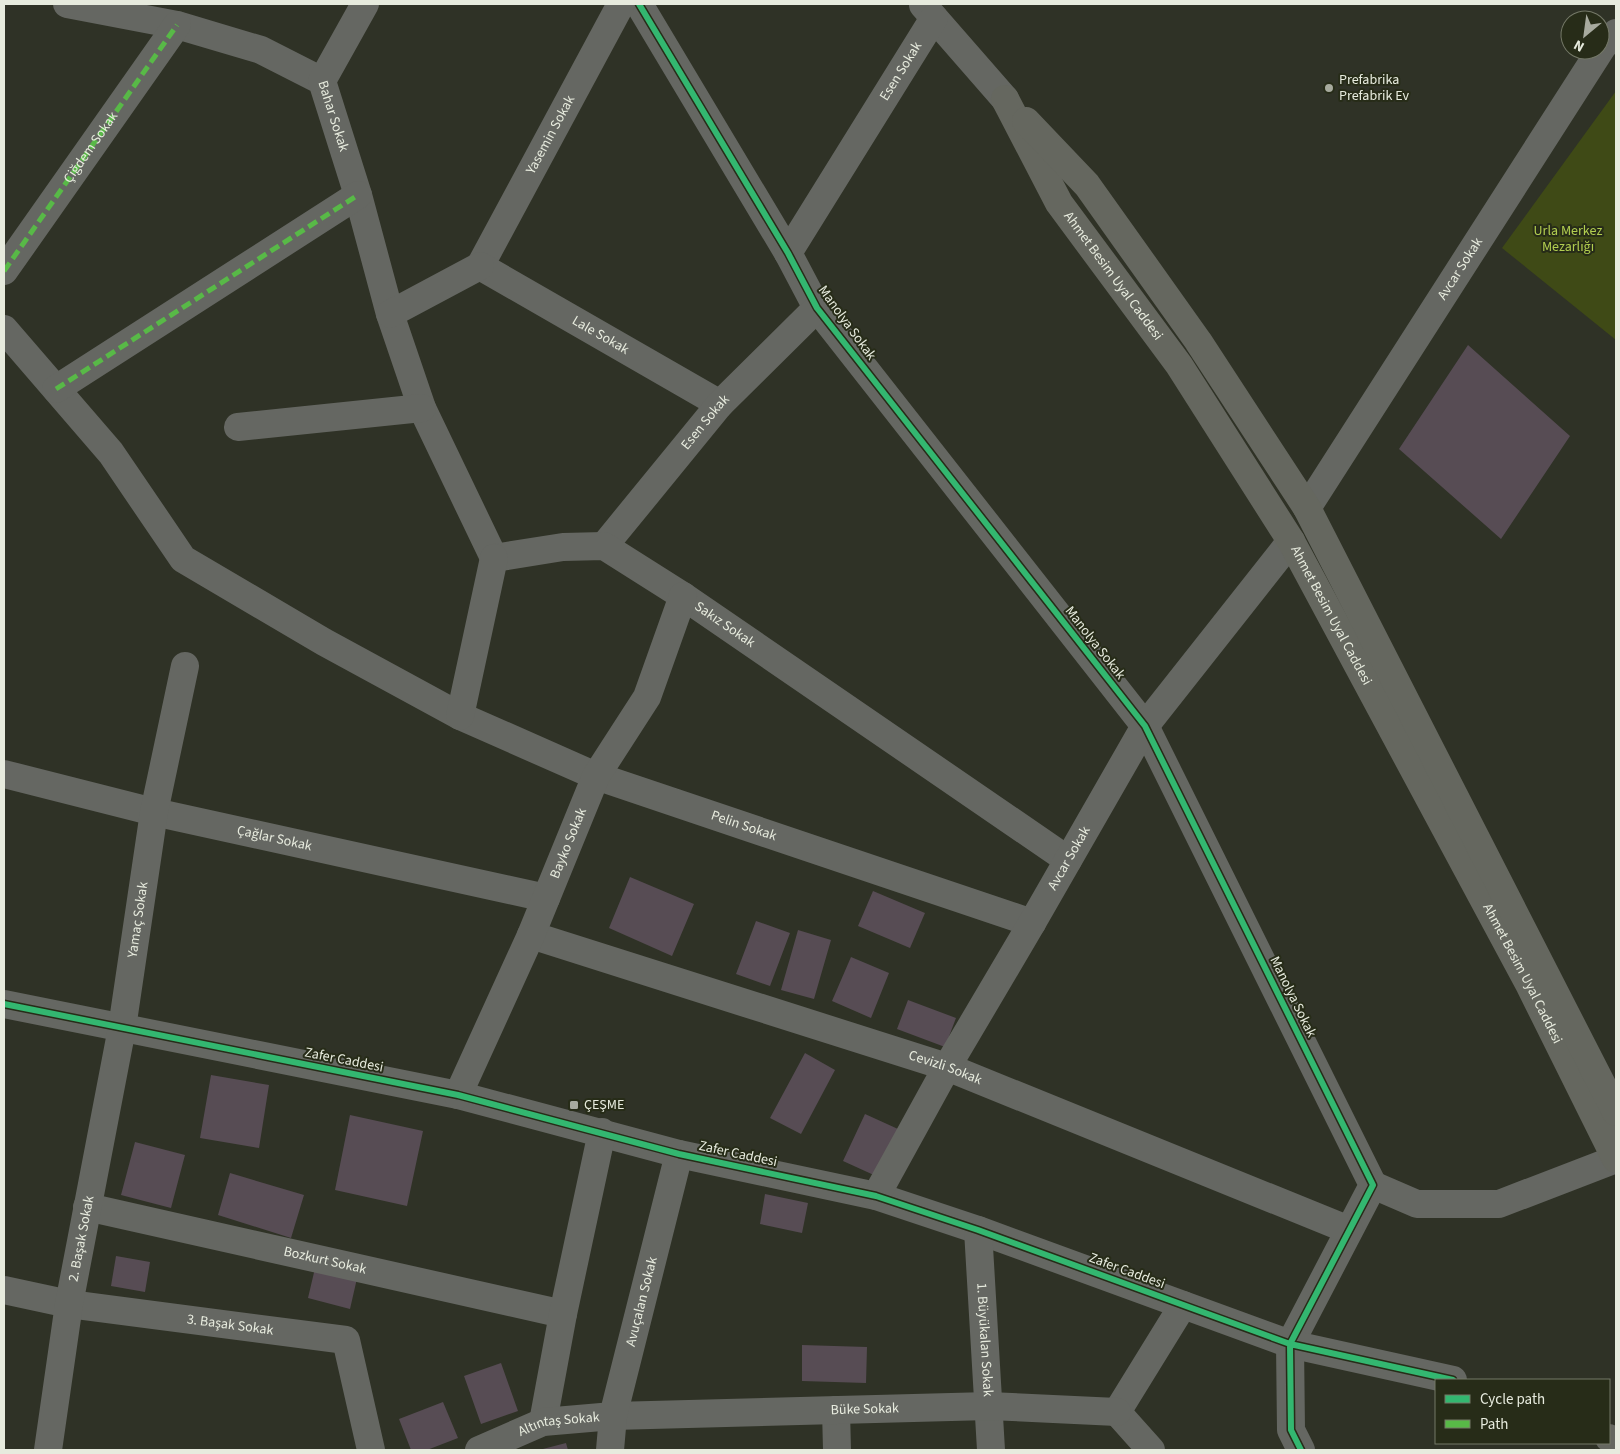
<svg xmlns="http://www.w3.org/2000/svg" width="1620" height="1454" font-family="'Source Sans 3',sans-serif">
<style>
.green{fill:#3f4a16}
.building{fill:#574c54}
.lines{fill:none;stroke-linecap:round;stroke-linejoin:round}
.minor{stroke:#656762;stroke-width:28}
.major{stroke:#65675f;stroke-width:28}
.quiet{stroke:#58b947;stroke-width:5;stroke-dasharray:10 5;stroke-linecap:butt}
.cycleway-casing{stroke:#272c18;stroke-width:9}
.cycleway{stroke:#33b770;stroke-width:6}
.poi-dot{fill:#a7aa9e;stroke:#272c18;stroke-width:2}
.labels{text-anchor:middle;dominant-baseline:central;stroke-width:4;stroke-linejoin:round;paint-order:stroke}
.street-label{font-size:14px;fill:#e7ebde;stroke:#272c18}
.poi-label{font-size:14px;fill:#e7ebde;stroke:#272c18;text-anchor:start}
.park-label{font-size:14px;fill:#b2ce50;stroke:#272c18}
</style>
<rect width="100%" height="100%" fill="#2f3226"/>
<path class="green" d="M1616,91V340L1502,248Z"/>
<path class="building" d="M1468,345L1570,436L1501,539L1399,449Z
M630,877L694,904L672,956L609,928Z
M873,891L925,913L910,948L858,926Z
M756,921L790,933L770,986L736,974Z
M798,930L831,940L814,999L781,990Z
M851,957L889,973L871,1018L832,1001Z
M908,1000L956,1018L945,1047L897,1029Z
M805,1053L835,1070L801,1134L770,1118Z
M211,1075L269,1085L259,1148L200,1138Z
M865,1114L898,1129L876,1176L843,1161Z
M350,1115L423,1131L407,1206L335,1190Z
M135,1142L185,1155L171,1208L121,1195Z
M230,1173L304,1195L291,1238L218,1215Z
M765,1194L808,1203L802,1233L760,1224Z
M116,1256L150,1262L145,1292L111,1286Z
M316,1264L358,1274L350,1309L308,1298Z
M802,1345L867,1347L866,1383L802,1381Z
M501,1363L518,1411L481,1424L464,1376Z
M443,1402L458,1438L427,1450H411L399,1419Z
M566,1443L568,1450H539Z"/>
<g class="lines">
<g class="minor">
<path id="s1" d="M67,4L177,25L261,50L322,81L358,195L390,314L422,408L494,558"/>
<path d="M639,4L788,253L817,308L1145,726L1373,1185L1290,1344L1291,1430L1301,1450"/>
<path d="M923,5L1005,99"/>
<path d="M322,81L365,4"/>
<path id="s2" d="M788,253L934,18"/>
<path id="s3" d="M480,266L621,4"/>
<path id="s4" d="M480,266L720,404"/>
<path id="s5" d="M4,271L177,25"/>
<path d="M390,314L480,266"/>
<path id="s6" d="M4,329L111,453L183,559L324,642L460,716L596,776L1032,923"/>
<path d="M56,389L358,195"/>
<path d="M238,427L422,408"/>
<path id="s7" d="M1307,508L1603,46L1616,33"/>
<path id="s8" d="M604,546L720,404L817,308"/>
<path id="s9" d="M494,558L563,547L604,546L683,596L1068,860"/>
<path d="M460,716L494,558"/>
<path id="s10" d="M4,774L154,812L546,898"/>
<path id="s11" d="M531,935L947,1067L1349,1230"/>
<path d="M4,1004L458,1095L679,1154L876,1196L978,1230L1290,1344L1453,1380"/>
<path id="s12" d="M458,1095L531,935L596,776L647,697L683,596"/>
<path d="M1373,1185L1417,1204H1499L1616,1159"/>
<path id="s13" d="M876,1196L947,1067L1032,923L1145,726L1291,541"/>
<path id="s14" d="M87,1207L563,1314"/>
<path id="s15" d="M978,1230L991,1450"/>
<path id="s16" d="M4,1290L69,1304L346,1340L371,1450"/>
<path d="M836,1410L837,1450"/>
<path d="M1117,1412L1183,1305"/>
<path d="M1117,1412L1151,1450"/>
<path d="M543,1422L563,1314L602,1132"/>
<path id="s17" d="M48,1450L69,1304L122,1028L154,812L185,666"/>
<path id="s18" d="M479,1450L543,1422L613,1416L989,1406L1117,1412"/>
<path id="s19" d="M610,1450L613,1416L679,1154"/>
</g>
<g class="major">
<path id="s20" d="M1005,99L1059,203L1179,365L1291,541L1530,986L1616,1159"/>
<path d="M1026,121L1087,185L1198,341L1307,508L1616,1112"/>
<path d="M1609,1438L1616,1442"/>
</g>
<path class="quiet" d="M4,271L177,25
M56,389L358,195"/>
<g class="cycleway-casing">
<path id="cycleway" d="M639,4L788,253L817,308L1145,726L1373,1185L1290,1344L1291,1430L1301,1450
M4,1004L458,1095L679,1154L876,1196L978,1230L1290,1344L1453,1380"/>
</g>
<use href="#cycleway" class="cycleway"/>
</g>
<g class="poi-dot">
<circle cx="1329" cy="88" r="5"/>
<rect x="569" y="1100" width="10" height="10" rx="2.5"/>
</g>
<g class="labels">
<g class="street-label">
<text stroke="none"><textPath href="#s2" startOffset="214">Esen Sokak</textPath></text>
<text stroke="none"><textPath href="#s1" startOffset="305">Bahar Sokak</textPath></text>
<text stroke="none"><textPath href="#s3" startOffset="149">Yasemin Sokak</textPath></text>
<text stroke="none"><textPath href="#s5" startOffset="151">Çiğdem Sokak</textPath></text>
<text stroke="none"><textPath href="#s7" startOffset="284">Avcar Sokak</textPath></text>
<text stroke="none"><textPath href="#s20" startOffset="208">Ahmet Besim Uyal Caddesi</textPath></text>
<text transform="translate(847 323) rotate(54)">Manolya Sokak</text>
<text stroke="none"><textPath href="#s4" startOffset="139">Lale Sokak</textPath></text>
<text stroke="none"><textPath href="#s8" startOffset="160">Esen Sokak</textPath></text>
<text stroke="none"><textPath href="#s20" startOffset="612">Ahmet Besim Uyal Caddesi</textPath></text>
<text stroke="none"><textPath href="#s9" startOffset="255">Sakız Sokak</textPath></text>
<text transform="translate(1095 643) rotate(52)">Manolya Sokak</text>
<text stroke="none"><textPath href="#s6" startOffset="915">Pelin Sokak</textPath></text>
<text stroke="none"><textPath href="#s10" startOffset="278">Çağlar Sokak</textPath></text>
<text stroke="none"><textPath href="#s12" startOffset="275">Bayko Sokak</textPath></text>
<text stroke="none"><textPath href="#s13" startOffset="389">Avcar Sokak</textPath></text>
<text stroke="none"><textPath href="#s17" startOffset="538">Yamaç Sokak</textPath></text>
<text stroke="none"><textPath href="#s20" startOffset="1018">Ahmet Besim Uyal Caddesi</textPath></text>
<text transform="translate(1293 997) rotate(64)">Manolya Sokak</text>
<text transform="translate(344 1060) rotate(11)">Zafer Caddesi</text>
<text stroke="none"><textPath href="#s11" startOffset="435">Cevizli Sokak</textPath></text>
<text transform="translate(738 1154) rotate(12)">Zafer Caddesi</text>
<text stroke="none"><textPath href="#s17" startOffset="214">2. Başak Sokak</textPath></text>
<text stroke="none"><textPath href="#s14" startOffset="244">Bozkurt Sokak</textPath></text>
<text transform="translate(1127 1271) rotate(20)">Zafer Caddesi</text>
<text stroke="none"><textPath href="#s19" startOffset="152">Avuçalan Sokak</textPath></text>
<text stroke="none"><textPath href="#s16" startOffset="229">3. Başak Sokak</textPath></text>
<text stroke="none"><textPath href="#s15" startOffset="110">1. Büyükalan Sokak</textPath></text>
<text stroke="none"><textPath href="#s18" startOffset="392">Büke Sokak</textPath></text>
<text stroke="none"><textPath href="#s18" startOffset="85">Altıntaş Sokak</textPath></text>
</g>
<g class="poi-label">
<text x="1339" y="80">Prefabrika<tspan x="1339" dy="16">Prefabrik Ev</tspan></text>
<text x="584" y="1105">ÇEŞME</text>
</g>
<g class="park-label">
<text x="1568" y="231">Urla Merkez<tspan x="1568" dy="16">Mezarlığı</tspan></text>
</g>
</g>
<rect width="1620" height="1454" fill="none" stroke="#e7ebde" stroke-width="10"/>
<rect x="1435" y="1379" width="175" height="65" fill="#272c18" stroke="#747867"/>
<rect x="1445" y="1395" width="25" height="8" fill="#33b770" stroke="#747867"/>
<text x="1480" y="1404" font-size="15" fill="#e7ebde">Cycle path</text>
<rect x="1445" y="1420" width="25" height="8" fill="#58b947" stroke="#747867"/>
<text x="1480" y="1429" font-size="15" fill="#e7ebde">Path</text>
<g transform="translate(1585 35) rotate(209)"><circle r="24" fill="#272c18" stroke="#747867"/>
<path d="M0-4L9 19L0 12L-9 19Z" fill="#a7aa9e"/>
<text y="-8" font-size="14" font-weight="bold" text-anchor="middle" fill="#e7ebde">N</text>
</g>
</svg>
